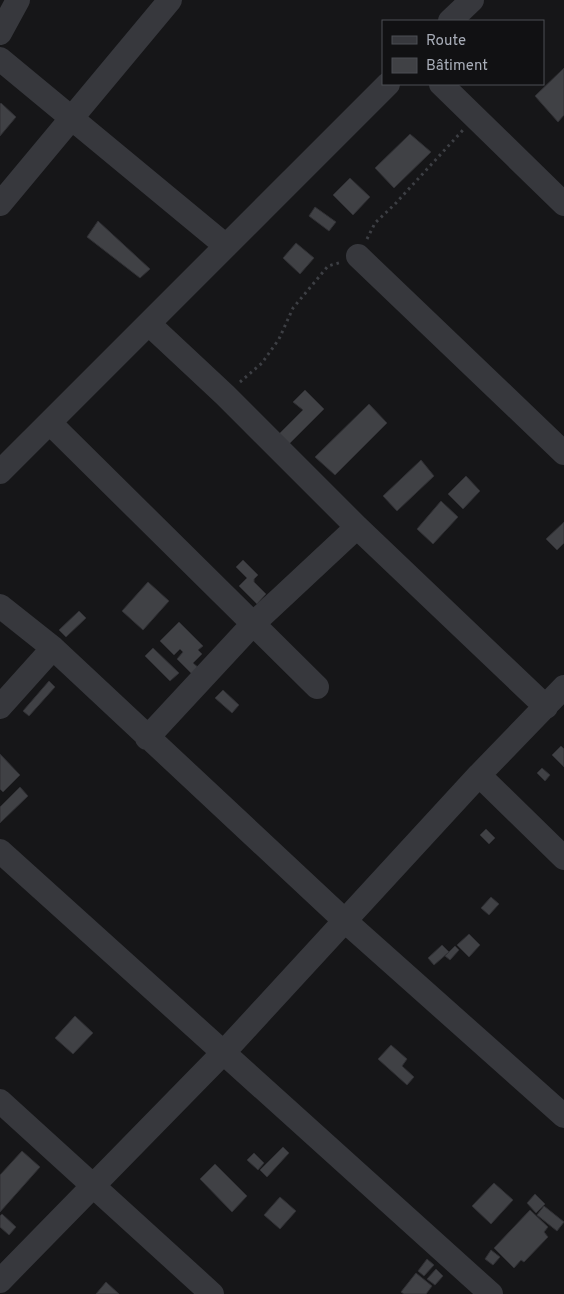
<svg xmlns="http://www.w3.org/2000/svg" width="564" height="1294" font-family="Overpass,sans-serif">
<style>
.building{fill:#404145;stroke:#303034}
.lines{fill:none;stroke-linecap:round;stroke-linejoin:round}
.path{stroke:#3d3f44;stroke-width:3;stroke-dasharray:2.5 4;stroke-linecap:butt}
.minor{stroke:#37383d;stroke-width:24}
</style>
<rect width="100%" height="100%" fill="#161618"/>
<path class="building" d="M564,68V115L558,122L535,96Z
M1,103L16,117L0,136V104Z
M410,134L431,152L394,188L375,168Z
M350,178L370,197L353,215L333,195Z
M315,207L336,222L329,231L309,216Z
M98,221L150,269L140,278L87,237Z
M296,243L314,258L300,274L283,258Z
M305,390L324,409L288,445L278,435L303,410L293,402Z
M369,404L387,423L335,475L315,457Z
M421,460L434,476L397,511L383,496Z
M466,476L480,491L463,509L448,494Z
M441,501L458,517L433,544L417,529Z
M564,522V543L557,550L546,539Z
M243,560L258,575L254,579V582L266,594L257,604L239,586L247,578L236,567Z
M148,582L169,601L143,630L122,611Z
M79,611L86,618L66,637L59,630Z
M179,622L203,646L198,650L202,654L193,663L200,669L194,676L177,659L183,652L180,649L174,655L160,641Z
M153,648L179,673L170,681L145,656Z
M49,681L55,687L29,716L23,711Z
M223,690L239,705L232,713L215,698Z
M561,746L564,749V767L552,755Z
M0,754L20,775L3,792L0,789Z
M542,768L550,775L545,781L537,773Z
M20,787L28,796L0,823V807Z
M486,829L495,838L489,844L480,835Z
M491,897L499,904L489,915L481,908Z
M469,934L480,945L469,957L457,945Z
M442,945L449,952L434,965L428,958Z
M455,946L459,950L450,960L445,956Z
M75,1016L93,1033L73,1054L55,1038Z
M391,1045L407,1059L402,1066L414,1077L407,1085L378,1059Z
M283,1147L289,1153L267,1177L260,1170Z
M22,1151L40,1167L0,1212V1175Z
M254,1153L264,1163L258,1170L247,1160Z
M215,1164L247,1196L232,1212L200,1179Z
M494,1183L513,1200L491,1224L472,1206Z
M535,1194L545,1204L536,1213L527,1203Z
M280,1197L296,1211L280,1229L264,1215Z
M544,1206L564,1222L557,1231L537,1215Z
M530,1210L548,1227L544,1232L548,1237L524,1262L521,1260L514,1268L494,1248Z
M2,1214L16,1227L9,1235L0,1227V1216Z
M491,1250L500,1257L493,1265L485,1259Z
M427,1259L434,1265L424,1276L418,1271Z
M436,1269L443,1276L435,1285L427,1279Z
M416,1273L432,1286L426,1294H404L401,1292Z
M106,1282L119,1294H96Z"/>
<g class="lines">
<path class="path" d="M367,239L375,223L395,204L463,130
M240,382L262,363L279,339L293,308L328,266L342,262"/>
<path class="minor" d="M450,21L472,0
M0,33L18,0
M0,59L226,246
M441,84L564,204
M0,204L170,0
M358,256L564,453
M149,324L225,395L357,527L546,707
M50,423L317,687
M0,472L388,84
M0,606L53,648L344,920L564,1116
M0,707L53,648
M147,738L252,625L357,527
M479,775L564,858
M0,851L491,1294
M0,1101L212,1294
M0,1281L224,1052L479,775L564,687"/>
</g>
<rect x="382" y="20" width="162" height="65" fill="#111113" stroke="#4d4f55"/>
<rect x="392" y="36" width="25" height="8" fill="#37383d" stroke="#4d4f55"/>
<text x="426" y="45" font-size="15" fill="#a8adb8">Route</text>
<rect x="392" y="58" width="25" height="15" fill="#404145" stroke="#4d4f55"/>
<text x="426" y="70" font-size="15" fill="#a8adb8">Bâtiment</text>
</svg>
